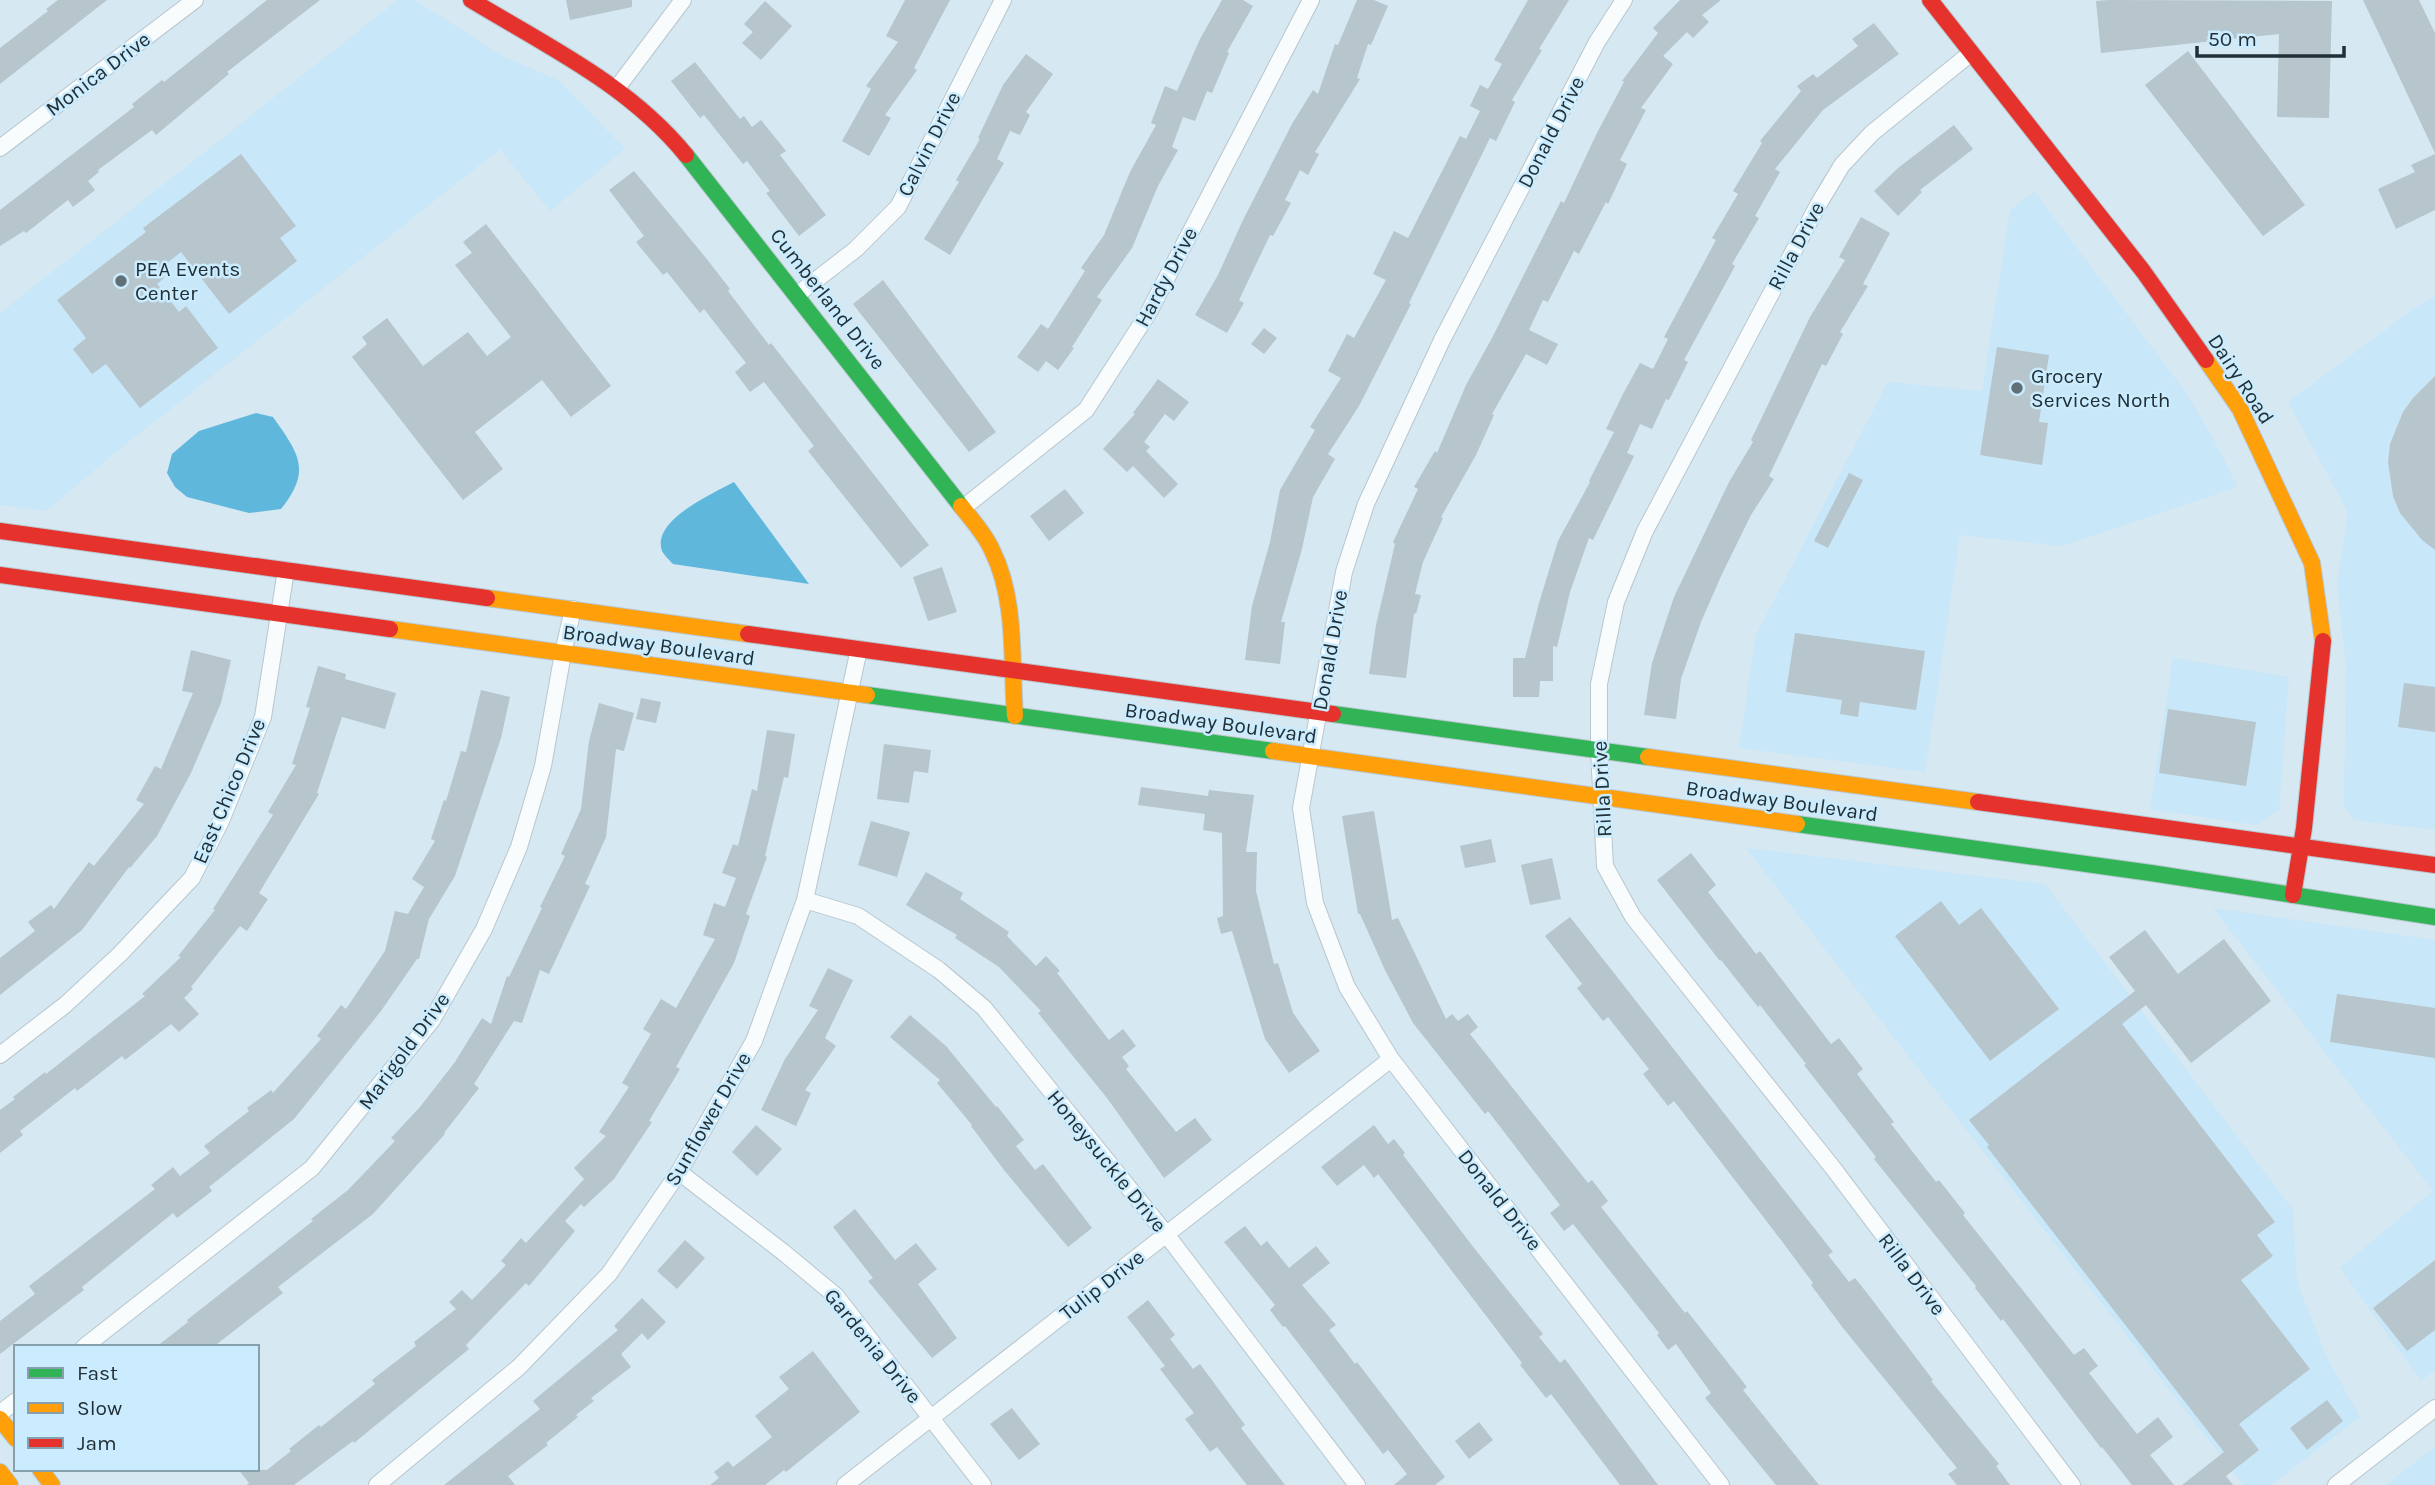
<svg xmlns="http://www.w3.org/2000/svg" width="2435" height="1485" font-family="Karla,sans-serif">
<style>
.built{fill:#c8e7f8}
.water{fill:#60b7dc}
.building{fill:#b7c5cc}
.lines{fill:none;stroke-linecap:round;stroke-linejoin:round}
.street-casing{stroke:#b8c6ce;stroke-width:18}
.fast-casing{stroke:#b8c6ce;stroke-width:18}
.slow-casing{stroke:#b8c6ce;stroke-width:18}
.jam-casing{stroke:#b8c6ce;stroke-width:18}
.street{stroke:#f9fcfd;stroke-width:16}
.fast{stroke:#30b455;stroke-width:16}
.slow{stroke:#ff9f0a;stroke-width:16}
.jam{stroke:#e5322d;stroke-width:16}
.poi-dot{fill:#617077;stroke:#caecfe;stroke-width:2.5}
.labels{text-anchor:middle;dominant-baseline:central;stroke-width:5;stroke-linejoin:round;paint-order:stroke}
.street-label{font-size:21px;fill:#222f35;stroke:#caecfe}
.poi-label{font-size:21px;fill:#222f35;stroke:#caecfe;text-anchor:start}
</style>
<rect width="100%" height="100%" fill="#d6e8f2"/>
<path class="built" d="M398,0H415L502,56L560,81L625,149L550,211L500,149L116,452L46,511L0,505V313Z
M2034,191L2187,394L2221,453L2237,487L2063,546L1960,535L1925,772L1739,748L1756,635L1888,382L1982,391L2010,211Z
M2435,297V830L2354,820L2344,806L2346,664L2337,583L2348,512L2288,402L2422,303Z
M2173,658L2289,677L2279,810L2256,825L2150,809Z
M1746,848L2045,884L2293,1210L2297,1282L2327,1358L2360,1417L2271,1485H2244Z
M2213,908L2435,940V1370L2421,1381L2340,1268L2433,1191Z
M2435,1447V1485H2386Z"/>
<path class="water" d="M256,413L273,417C299,454 312,470 281,509L249,513L187,497L175,487L167,473L172,454L199,431Z
M734,482L809,584L673,564C670,561 664,555 662,551C651,520 714,493 734,482Z"/>
<path class="building" d="M58,0H107L0,84V48L48,11L46,9Z
M267,0H320L227,72L229,74L156,135L152,130L98,170L99,172L88,181L95,190L73,207L68,200L26,233L24,231L0,246V210L134,107L132,104L162,80L164,82Z
M566,0H632V7L570,20Z
M905,0H950L914,68L917,70L885,115L891,118L869,156L842,141L871,89L866,86L898,42L886,36Z
M1222,0H1243L1253,6L1227,52L1229,53L1212,93L1207,91L1195,121L1183,117L1172,147L1178,150L1158,186L1132,248L1097,297L1102,300L1072,347L1074,348L1058,370L1046,361L1038,372L1017,357L1041,324L1048,329L1085,271L1081,268L1104,235L1130,172L1156,125L1151,123L1165,86L1177,91L1200,39Z
M1357,0H1374L1388,6L1371,45L1368,44L1357,78L1360,79L1315,152L1319,154L1308,175L1300,170L1285,200L1291,203L1273,236L1270,235L1239,300L1244,303L1227,333L1195,315L1218,275L1243,220L1292,124L1313,90L1318,94L1335,44L1338,45Z
M1528,0H1569L1539,49L1542,50L1512,100L1515,102L1496,141L1490,138L1409,303L1411,304L1359,406L1328,454L1335,459L1313,497L1302,549L1281,622H1285L1280,664L1245,660L1252,606L1270,542L1280,490L1315,430L1310,427L1341,378L1328,371L1347,334L1354,338L1386,280L1373,274L1394,231L1408,238L1460,136L1466,139L1480,111L1470,106L1480,85L1488,89L1502,64L1494,60Z
M1680,0H1721L1702,15L1709,22L1693,38L1687,32L1663,56L1673,64L1641,108L1646,110L1620,160L1627,164L1608,204L1606,202L1579,254L1574,251L1548,302L1543,300L1529,330L1558,344L1547,365L1526,354L1492,414L1494,415L1476,455L1441,517L1443,518L1423,562L1415,594L1421,595L1416,614L1414,613L1406,678L1369,674L1376,625L1395,544L1393,542L1418,489L1414,487L1435,451L1437,453L1466,385L1492,338L1561,201L1564,203L1596,135L1624,82L1622,81L1658,33L1653,28Z
M2109,0L2332,1L2329,118L2277,117L2279,34L2101,53L2096,1Z
M2363,0H2419L2435,33V153Z
M765,1L792,26L761,60L742,43L753,32L744,24Z
M1874,23L1899,54L1823,110L1775,169L1780,172L1755,216L1759,218L1732,264L1735,266L1684,360L1688,362L1669,400L1666,399L1652,429L1640,424L1627,453L1634,456L1593,540L1589,538L1570,592L1557,647L1553,646V681H1540L1539,697H1513V658H1525L1539,603L1558,541L1590,482L1589,481L1614,432L1606,429L1623,394L1640,363L1653,369L1668,339L1664,337L1716,240L1712,238L1738,194L1733,191L1762,143L1760,141L1801,91L1797,86L1813,74L1817,78L1858,46L1852,39Z
M2188,51L2305,205L2263,236L2145,85Z
M1026,54L1053,74L1026,112L1030,115L1020,135L1010,131L997,159L1004,163L950,255L924,239L959,182L956,180L980,139L978,138L1003,85Z
M695,62L740,119L744,116L752,127L761,120L786,151L780,155L826,215L799,236L766,193L770,191L747,161L743,164L704,115L700,118L671,81Z
M1954,125L1973,149L1920,190L1922,192L1898,216L1874,191L1898,168Z
M241,154L296,226L280,238L297,261L229,314L181,252L158,270L164,278L157,284L179,312L186,306L218,348L140,408L106,364L92,374L73,349L86,338L57,300L146,232L143,228Z
M2435,154V210L2396,229L2378,189L2415,172L2411,165Z
M634,171L706,258L730,289L728,291L769,345L771,343L929,545L901,568L808,451L814,446L764,382L750,392L735,372L746,363L704,309L700,313L667,272L663,275L636,242L644,236L609,190Z
M1861,217L1890,233L1863,284L1868,286L1840,332L1843,334L1826,366L1822,364L1769,476L1774,479L1751,515L1722,574L1701,622L1681,679L1676,719L1644,715L1652,663L1674,597L1729,482L1753,442L1751,440L1810,317L1845,260L1839,257Z
M486,224L611,386L571,417L542,380L475,432L503,469L463,500L352,357L367,344L362,337L387,318L423,366L468,332L487,356L511,337L455,265L472,253L463,242Z
M883,280L996,432L969,452L853,304Z
M1264,328L1277,338L1264,354L1251,344Z
M1997,347L2049,355L2039,422L2048,423L2042,465L1980,455Z
M2435,376V550L2422,540L2400,513L2393,496L2388,462L2390,444L2403,412L2413,398Z
M1158,379L1189,402L1174,421L1165,414L1144,442L1150,447L1146,451L1178,484L1164,498L1133,466L1127,472L1103,449L1135,414L1133,413Z
M1849,473L1863,480L1828,548L1814,541Z
M1065,489L1084,513L1049,541L1030,516Z
M942,567L957,612L928,621L913,577Z
M1795,633L1925,651L1916,710L1860,702L1858,717L1840,714L1842,700L1786,692Z
M191,650L231,660L221,703L191,773L157,836L130,868L129,867L82,930L0,995V958L35,931L28,922L51,905L54,909L89,862L94,866L144,804L136,800L155,766L161,769L193,693L182,691Z
M318,666L346,674L345,679L396,693L385,729L342,717L317,793L319,794L259,893L268,899L247,931L240,926L191,987L193,989L184,998L199,1014L179,1032L171,1024L125,1060L122,1056L77,1091L75,1088L20,1131L23,1135L0,1153V1110L15,1099L13,1097L45,1072L46,1074L145,996L142,994L181,957L178,956L215,910L213,909L273,815L268,812L296,765L292,764L310,708L306,707Z
M2404,683L2435,687V732L2398,727Z
M481,690L510,697L501,738L455,876L429,919L419,959H417L381,1011L294,1119L209,1187L212,1191L177,1218L173,1213L82,1287L84,1290L0,1354V1321L35,1294L29,1286L155,1189L151,1185L173,1167L180,1176L210,1153L204,1146L249,1111L247,1108L271,1090L273,1093L321,1039L317,1036L341,1005L346,1009L385,951L395,911L408,914L424,887L412,879L435,841L431,839L444,800L446,801L461,751L466,752Z
M641,698L661,702L656,723L636,719Z
M599,703L634,713L624,751L616,749L606,837L585,884L590,886L549,974L540,970L522,1023L514,1021L474,1084L479,1088L444,1133L445,1134L373,1214L278,1287L283,1293L213,1347H156L188,1322L187,1320L313,1221L311,1219L348,1190L395,1141L391,1138L420,1107L455,1062L482,1018L491,1024L507,976L509,977L542,908L540,907L565,856L561,854L581,809L589,741Z
M2168,709L2256,722L2246,786L2159,773Z
M767,730L795,734L788,778L784,777L765,856L767,857L746,914L750,916L734,963L676,1067L680,1069L649,1121L652,1122L614,1179L584,1207L581,1204L565,1221L575,1231L529,1286L526,1283L466,1345L469,1349L354,1443L353,1441L294,1485H247L249,1483L238,1469L267,1470L291,1451L289,1449L319,1425L321,1427L375,1384L372,1380L416,1346L414,1342L456,1309L449,1302L462,1290L472,1300L506,1265L501,1261L521,1238L526,1243L584,1179L574,1168L606,1136L599,1132L629,1087L622,1083L651,1034L643,1029L661,999L676,1008L715,939L703,935L714,903L725,907L736,878L722,873L733,844L738,846L752,789L757,791Z
M884,744L931,750L928,773L914,771L909,803L877,799Z
M1141,787L1208,796L1209,790L1254,795L1246,852H1257L1256,891L1274,964L1278,963L1293,1013L1320,1051L1289,1073L1265,1039L1232,931L1221,934L1217,918L1223,916L1222,833L1203,830L1205,814L1138,805Z
M1374,811L1392,920L1398,918L1446,1019L1452,1014L1458,1021L1468,1014L1478,1027L1470,1034L1588,1183L1592,1180L1608,1201L1601,1207L1685,1313L1687,1311L1721,1354L1747,1387L1743,1390L1819,1485H1776L1705,1398L1711,1393L1676,1344L1668,1350L1657,1335L1659,1333L1573,1224L1564,1231L1550,1213L1560,1205L1488,1111L1485,1114L1413,1023L1385,970L1360,914H1358L1342,816Z
M871,821L910,832L897,877L858,865Z
M1491,839L1496,862L1465,868L1460,846Z
M1691,853L1716,885L1708,892L1756,954L1760,951L1831,1044L1839,1038L1863,1069L1857,1074L1894,1122L1891,1124L1936,1182L1939,1180L1965,1213L1963,1215L2074,1355L2084,1348L2098,1366L2089,1373L2137,1434L2158,1417L2173,1437L2150,1455L2174,1485H2132L2102,1447L2101,1448L2003,1319L2001,1321L1975,1288L1976,1286L1874,1159L1876,1157L1804,1065L1806,1064L1760,1005L1758,1007L1721,960L1720,961L1657,880Z
M1552,858L1561,899L1530,905L1521,865Z
M926,872L963,893L960,899L1009,932L1007,936L1036,966L1046,956L1060,971L1057,973L1109,1040L1123,1029L1136,1046L1122,1057L1129,1066L1126,1069L1176,1132L1195,1118L1212,1140L1164,1178L1107,1098L1038,1013L1041,1011L999,967L955,938L957,935L906,905Z
M1941,901L1959,925L1981,908L2059,1009L1990,1061L1895,936Z
M1570,917L1833,1252L1828,1255L1849,1282L1855,1278L1867,1293L1933,1380L1931,1381L1999,1464L1996,1466L2010,1485H1957L1948,1474L1957,1468L1843,1328L1811,1285L1813,1283L1781,1240L1674,1101L1668,1106L1643,1074L1649,1069L1608,1017L1603,1021L1577,988L1582,984L1545,936Z
M2145,930L2178,974L2224,939L2271,1001L2191,1063L2146,1005L2122,1024L2275,1222L2257,1235L2273,1256L2241,1280L2310,1369L2239,1424L2259,1450L2226,1476L2233,1485H2182L2224,1452L1987,1147L1989,1145L1969,1120L2135,991L2109,957Z
M828,968L853,980L825,1038L836,1046L805,1090L811,1093L796,1126L761,1110L785,1059L818,1010L809,1006Z
M2337,994L2435,1008V1058L2330,1042Z
M910,1015L946,1046L996,1107L997,1106L1024,1140L1016,1146L1035,1170L1043,1164L1092,1228L1068,1247L1004,1170L971,1126L972,1125L937,1083L940,1080L890,1037Z
M756,1125L782,1149L757,1176L732,1152Z
M1374,1125L1388,1144L1394,1139L1405,1153L1403,1155L1474,1248L1543,1334L1539,1337L1560,1363L1565,1359L1658,1485H1620L1551,1394L1546,1398L1520,1365L1522,1363L1378,1174L1374,1178L1364,1165L1337,1186L1321,1167Z
M855,1209L895,1260L916,1243L937,1269L918,1284L957,1338L932,1358L868,1281L873,1278L833,1227Z
M1245,1226L1261,1246L1267,1241L1289,1268L1316,1246L1330,1263L1302,1285L1336,1325L1329,1330L1355,1364L1357,1362L1445,1477L1435,1485H1394L1407,1474L1388,1450L1383,1454L1285,1326L1283,1327L1270,1310L1275,1305L1224,1242Z
M685,1240L705,1258L677,1289L657,1271Z
M2435,1260V1330L2407,1351L2373,1308Z
M642,1298L666,1322L648,1340L642,1333L621,1354L631,1367L591,1398L594,1401L576,1415L578,1417L546,1443L548,1445L508,1476L515,1485H444L540,1409L533,1401L618,1330L614,1326Z
M1148,1300L1175,1335L1170,1339L1193,1369L1200,1364L1245,1425L1241,1428L1285,1485H1247L1217,1447L1210,1452L1185,1419L1194,1413L1160,1369L1165,1366L1127,1317Z
M813,1351L860,1412L786,1472L784,1470L765,1485H710L719,1478L714,1472L728,1461L733,1467L772,1437L755,1416L789,1389L779,1377Z
M2327,1400L2343,1421L2307,1450L2290,1428Z
M1012,1408L1040,1444L1019,1460L990,1424Z
M1479,1422L1493,1440L1469,1459L1455,1441Z"/>
<g class="lines">
<g class="street-casing">
<path id="street" d="M1624,0L1597,42L1442,340L1366,504L1344,572L1301,808L1315,903L1347,987L1391,1059L1721,1485
M1971,53L1872,133L1842,165L1818,205L1645,531L1616,602L1599,684V750L1605,866L1633,917L1833,1168L2072,1485
M617,88L683,0
M0,148L195,0
M798,294L856,249L898,207L1003,0
M963,508L1086,410L1149,312L1311,0
M805,900L858,916L939,970L984,1008L1166,1234L1357,1485
M0,1055L65,1005L120,954L192,878L221,821L263,717L286,570
M679,1172L783,1252L836,1296L983,1485
M84,1347L312,1168L432,1020L484,929L519,847L543,766L563,653L573,609
M0,1413L16,1401
M377,1485L519,1367L609,1274L679,1172L754,1041L805,900L859,649
M845,1485L1391,1059
M2336,1485L2435,1408"/>
</g>
<g class="fast-casing">
<path id="fast" d="M686,155L961,506
M867,695L1273,751
M1333,714L1648,757
M1797,824L2151,873L2435,917"/>
</g>
<g class="slow-casing">
<path id="slow" d="M2206,360L2240,409L2312,563L2323,641
M961,506C972,520 985,534 992,550C1017,600 1011,662 1015,716
M487,598L748,634
M390,629L867,695
M1273,751L1797,824
M1648,757L1978,802
M0,1419L16,1439
M40,1469L52,1485
M0,1472L10,1485"/>
</g>
<g class="jam-casing">
<path id="jam" d="M471,0C547,46 629,85 686,155
M1930,0L2143,271L2206,360
M0,531L487,598
M0,575L390,629
M748,634L1333,714
M1978,802L2435,865
M2293,895L2304,828L2323,641"/>
</g>
<use href="#street" class="street"/>
<use href="#fast" class="fast"/>
<use href="#slow" class="slow"/>
<use href="#jam" class="jam"/>
</g>
<g class="poi-dot">
<circle cx="121" cy="281" r="7"/>
<circle cx="2017" cy="388" r="7"/>
</g>
<g class="labels">
<g class="street-label">
<text transform="translate(98 74) rotate(-37)">Monica Drive</text>
<text transform="translate(1551 132) rotate(-63)">Donald Drive</text>
<text transform="translate(929 144) rotate(-63)">Calvin Drive</text>
<text transform="translate(1796 246) rotate(-62)">Rilla Drive</text>
<text transform="translate(1166 277) rotate(-62)">Hardy Drive</text>
<text transform="translate(828 299) rotate(52)">Cumberland Drive</text>
<text transform="translate(2241 379) rotate(57)">Dairy Road</text>
<text transform="translate(659 645) rotate(8)">Broadway Boulevard</text>
<text transform="translate(1330 650) rotate(-80)">Donald Drive</text>
<text transform="translate(1221 723) rotate(8)">Broadway Boulevard</text>
<text transform="translate(1602 789) rotate(-93)">Rilla Drive</text>
<text transform="translate(229 791) rotate(-67)">East Chico Drive</text>
<text transform="translate(1782 801) rotate(8)">Broadway Boulevard</text>
<text transform="translate(404 1051) rotate(-54)">Marigold Drive</text>
<text transform="translate(708 1119) rotate(-60)">Sunflower Drive</text>
<text transform="translate(1107 1161) rotate(51)">Honeysuckle Drive</text>
<text transform="translate(1500 1200) rotate(52)">Donald Drive</text>
<text transform="translate(1912 1274) rotate(53)">Rilla Drive</text>
<text transform="translate(1102 1285) rotate(-38)">Tulip Drive</text>
<text transform="translate(873 1346) rotate(51)">Gardenia Drive</text>
</g>
<g class="poi-label">
<text x="135" y="269">PEA Events<tspan x="135" dy="24">Center</tspan></text>
<text x="2031" y="376">Grocery<tspan x="2031" dy="24">Services North</tspan></text>
</g>
</g>
<rect x="14" y="1345" width="245" height="126" fill="#caecfe" stroke="#87a0ae" stroke-width="2"/>
<rect x="28" y="1368" width="35" height="10" fill="#30b455" stroke="#87a0ae" stroke-width="2"/>
<text x="77" y="1380" font-size="21" fill="#222f35">Fast</text>
<rect x="28" y="1403" width="35" height="10" fill="#ff9f0a" stroke="#87a0ae" stroke-width="2"/>
<text x="77" y="1415" font-size="21" fill="#222f35">Slow</text>
<rect x="28" y="1438" width="35" height="10" fill="#e5322d" stroke="#87a0ae" stroke-width="2"/>
<text x="77" y="1450" font-size="21" fill="#222f35">Jam</text>
<path d="M2197 46v10h147v-10" fill="none" stroke="#222f35" stroke-width="3.5"/>
<text x="2208" y="46" font-size="21" fill="#222f35" stroke="#caecfe" stroke-width="5" paint-order="stroke">50 m</text>
</svg>
